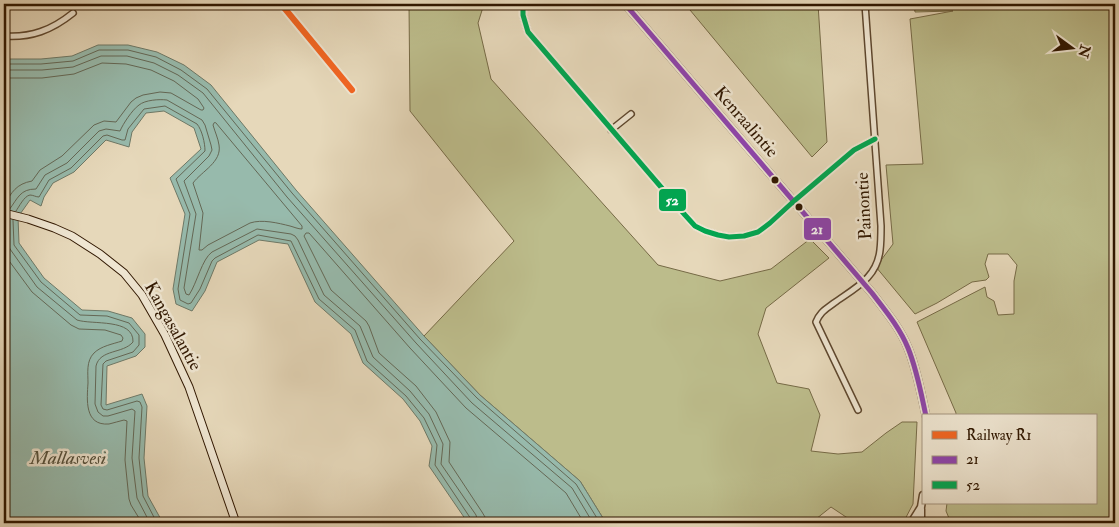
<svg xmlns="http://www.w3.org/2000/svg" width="1119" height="527" font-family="'IM FELL Double Pica',serif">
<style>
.green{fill:#bcbc8b;stroke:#766a46}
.water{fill:#97baac;stroke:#6e7967}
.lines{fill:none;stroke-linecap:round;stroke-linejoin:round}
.shore{stroke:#646856;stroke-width:1}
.minor-casing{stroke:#5e472e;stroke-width:8}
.tertiary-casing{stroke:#5e472e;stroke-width:9}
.secondary-casing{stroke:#301700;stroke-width:9}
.minor{stroke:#efe6d2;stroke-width:5}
.tertiary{stroke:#efe6d2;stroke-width:6}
.secondary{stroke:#efe6d2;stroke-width:7}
.bus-1-casing{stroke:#efe6d2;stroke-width:9}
.bus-2-casing{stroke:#efe6d2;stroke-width:9}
.bus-1{stroke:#8e44ad;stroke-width:5}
.bus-2{stroke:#00a651;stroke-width:5}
.rail-1-casing{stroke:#efe6d2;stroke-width:10}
.rail-1{stroke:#f26522;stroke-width:6}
.bus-dot{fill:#301700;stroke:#efe6d2;stroke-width:2}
.labels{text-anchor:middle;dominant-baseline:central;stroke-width:5;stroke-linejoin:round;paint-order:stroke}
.street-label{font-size:18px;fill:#301700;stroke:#efe6d2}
.water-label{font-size:19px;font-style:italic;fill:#54503c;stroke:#efe6d2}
.line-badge{stroke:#efe6d2;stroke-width:2}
.badge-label{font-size:14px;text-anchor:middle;font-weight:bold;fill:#fff}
</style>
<rect width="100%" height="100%" fill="#e6d8ba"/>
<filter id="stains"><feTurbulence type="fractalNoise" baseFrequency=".004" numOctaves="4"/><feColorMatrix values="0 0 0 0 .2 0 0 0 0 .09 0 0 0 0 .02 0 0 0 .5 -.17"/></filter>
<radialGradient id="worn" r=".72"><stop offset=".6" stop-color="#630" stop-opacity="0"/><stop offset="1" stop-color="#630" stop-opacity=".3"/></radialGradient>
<path class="green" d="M409,4H484L478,23L491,79L658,265L720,281L771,269L810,239L829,258L766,308L758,334L777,383L809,389L820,415L811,451L838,454L862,452L886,433L902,422H917L913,504L903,523H855L831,507L811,523H606L580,481L480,395L424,336L514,241L410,111Z
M685,4H818L827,142L812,157Z
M914,4H1115V523H951L946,511L947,503H1095V416H956V413L917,322L985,287L987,297L994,301L998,315L1014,314V281L1017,265L1008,254H988L985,264L989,277L986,280L972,282L937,303L915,314L876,267L893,244L886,165L923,164L910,19L953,11L915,12Z"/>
<path class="water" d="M98,45H128L157,52L184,65L211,85L296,190L424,336L480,395L580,481L606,523H468L429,466L432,446L420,421L403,399L363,363L351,334L315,302L288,244L259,240L217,262L205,291L192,311L176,304L173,289L185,214L170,178L201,149L194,128L164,111L146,113L132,132L129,147L106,140L74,172L53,183L44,197L41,206L30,200L18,217L19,243L44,278L82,310L108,311L132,318L145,334V347L136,356L107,366L106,405L142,394L147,406L144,458L148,496L163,523H4V59H41L72,56Z"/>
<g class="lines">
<path class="shore" d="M4,64H41L73,61L99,50H128L156,57L181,70L207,89L292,193L420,339L477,398L576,484L600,523
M4,70H42L73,67L101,56H127L154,63L178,75L203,93L287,197L416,343L472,403L572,488L593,523
M4,78H42L74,74L102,63L126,64L151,70L174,81L198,99L204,108L203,110H201L171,93L160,92L143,95L136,98L131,102L116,122L104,121L94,125L62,156L40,170L32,181C16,184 12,192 4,205
M216,123L302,226V229C298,229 294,227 290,226C278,223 262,219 250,223L208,245L202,250H199L203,213L193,183C202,171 222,162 219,145C218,138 215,132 213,125L214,123Z
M9,210C18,198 20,189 36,189L45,175L67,163L99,131L106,129L120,131C123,124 132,110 139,105C145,100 159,99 167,100L202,120L205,125L211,145L212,150L209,156L184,181L196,214L184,288L186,294L189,295C197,283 202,259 212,252L257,229L291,234L295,236L298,240L324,295L360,326L373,357L410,391L429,414L443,444L441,464L476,515L478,523
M16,211C19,207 24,196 30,195C33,195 36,197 39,197L49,180L71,168L103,136L107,135L122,140H125L128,129L144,109L165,106L197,124C202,130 205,143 205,151L176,179L190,214L178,289L180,300L188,304L191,303L200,289L212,261L215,258L258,235L291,241L319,299L355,330L367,361L406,396L424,418L437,445L435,465L471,519V523
M7,218V243L10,249L37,287L77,320C92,325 134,318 133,342C123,354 100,349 96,366L95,404L98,412L103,416H108L132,409L135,411L132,458L137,498L150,523
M13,220L14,245L41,282L80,315L107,316L129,323L139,335V345L133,352L106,361L103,364L101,405L103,409L107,410L137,401L140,402L142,407L139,458L143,496L157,523
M4,254L32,292L71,325L79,329L105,330L121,335L123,338L122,341C113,344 101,346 94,353C86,361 88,373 88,383C87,399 84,426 109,424C114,423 119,421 124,420L127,421L125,460L129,499L131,505L142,523
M485,523V517L482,512L449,462L450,442L436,412L416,386L379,353L369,326L366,321L331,290L304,236L306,233H309L410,348L466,408L566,493L584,523"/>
<g class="minor-casing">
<path id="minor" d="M523,4V15L528,32L685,215L695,226L705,231L718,235L729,237L744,236L758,232L770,223L794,201L854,150L875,139
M4,36C31,38 52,30 73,13
M611,130L631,114
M858,410L816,322C820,312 825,310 834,303C855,288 877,278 880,250C881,242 881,234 881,226L865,4"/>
</g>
<g class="tertiary-casing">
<path id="tertiary" d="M625,4L872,293C885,310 900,328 908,348C917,370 921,393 926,416
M921,509V523
M911,523L921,507L923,495"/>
</g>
<g class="secondary-casing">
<path id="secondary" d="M4,213L28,219L54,228L72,236L100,254L124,273L142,295L165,335L189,387L236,523"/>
</g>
<use href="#minor" class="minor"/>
<use href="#tertiary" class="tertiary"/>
<use href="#secondary" class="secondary"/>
<g class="bus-1-casing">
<path id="bus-1" d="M625,4L872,293C885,310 900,328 908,348C917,370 921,393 926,416"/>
</g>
<g class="bus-2-casing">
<path id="bus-2" d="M523,4V15L528,32L685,215L695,226L705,231L718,235L729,237L744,236L758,232L770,223L794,201L854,150L875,139"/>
</g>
<use href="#bus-1" class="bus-1"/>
<use href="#bus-2" class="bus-2"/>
<g class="rail-1-casing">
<path id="rail-1" d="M281,4L352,90"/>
</g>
<use href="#rail-1" class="rail-1"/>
</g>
<g class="bus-dot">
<circle cx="775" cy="180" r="4.5"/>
<circle cx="799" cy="207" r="4.5"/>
</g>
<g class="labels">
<g class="street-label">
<text transform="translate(746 122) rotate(49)">Kenraalintie</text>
<text transform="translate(864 206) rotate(-93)">Painontie</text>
<text transform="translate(173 326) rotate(61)">Kangasalantie</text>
</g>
<g class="water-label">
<text x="68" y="458">Mallasvesi</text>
</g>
</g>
<g class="line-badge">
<rect x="658" y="188" width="29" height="24" rx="5" fill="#00a651"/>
<rect x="803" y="217" width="29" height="24" rx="5" fill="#8e44ad"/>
</g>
<g class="badge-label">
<text x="672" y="205">52</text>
<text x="817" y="234">21</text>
</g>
<rect width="1119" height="527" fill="none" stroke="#e6d8ba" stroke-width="20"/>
<rect x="5" y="5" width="1109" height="517" fill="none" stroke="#301700" stroke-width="2.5"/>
<rect x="10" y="10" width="1099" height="507" fill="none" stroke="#301700"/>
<rect x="922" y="414" width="175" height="90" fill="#efe6d2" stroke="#a3937e"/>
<rect x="932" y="431" width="25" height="8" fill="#f26522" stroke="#a3937e"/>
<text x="966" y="440" font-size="15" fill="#301700">Railway R1</text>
<rect x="932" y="456" width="25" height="8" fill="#8e44ad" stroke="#a3937e"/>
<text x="966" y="464" font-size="15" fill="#301700">21</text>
<rect x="932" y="481" width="25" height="8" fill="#00a651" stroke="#a3937e"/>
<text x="966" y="490" font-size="15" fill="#301700">52</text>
<g transform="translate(1072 48) rotate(105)" stroke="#efe6d2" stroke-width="4" paint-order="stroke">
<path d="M0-4L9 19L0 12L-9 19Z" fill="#301700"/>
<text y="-8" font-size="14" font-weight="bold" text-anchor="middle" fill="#301700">N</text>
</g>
<rect width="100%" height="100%" filter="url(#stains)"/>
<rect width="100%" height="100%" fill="url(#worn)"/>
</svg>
